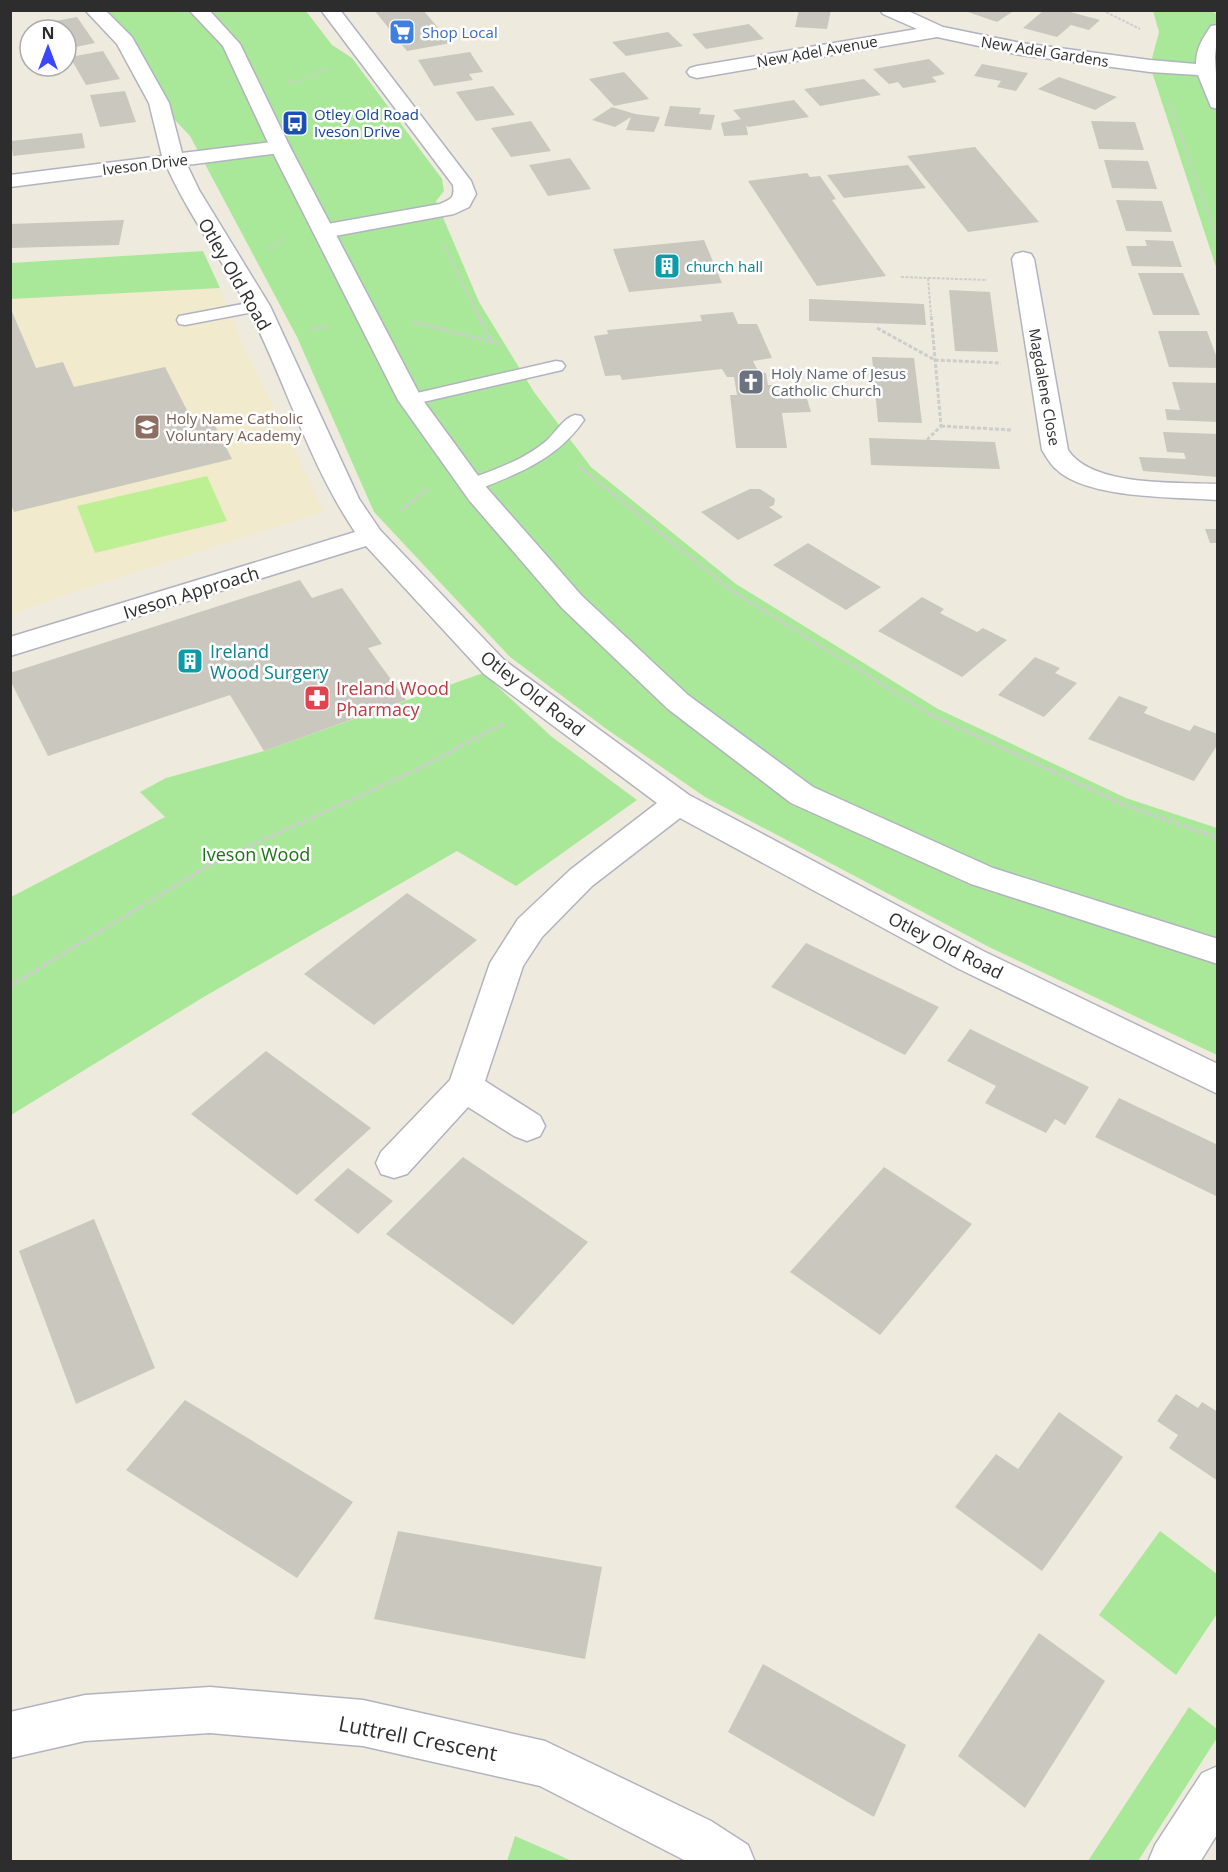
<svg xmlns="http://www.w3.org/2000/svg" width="1228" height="1872" font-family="'Open Sans',sans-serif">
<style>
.education{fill:#f1eacd}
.green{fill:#a9e898}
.pitch{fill:#bcf093}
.building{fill:#cac7be}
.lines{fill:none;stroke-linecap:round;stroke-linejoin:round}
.lane-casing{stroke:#b2b3c1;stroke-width:3}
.street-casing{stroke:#b2b3c1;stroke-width:3}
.secondary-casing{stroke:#b2b3c1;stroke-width:3}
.path-far2{stroke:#cdcdcd;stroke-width:2;stroke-dasharray:3 1.5;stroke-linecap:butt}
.path-far1{stroke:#cdcdcd;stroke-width:3;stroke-dasharray:4 2;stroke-linecap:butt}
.path{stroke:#cdcdcd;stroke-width:4;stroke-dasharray:4.5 3;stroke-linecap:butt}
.lane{fill:#fff;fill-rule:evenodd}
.street{fill:#fff;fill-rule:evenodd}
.secondary{fill:#fff;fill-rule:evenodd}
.labels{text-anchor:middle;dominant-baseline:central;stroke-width:5;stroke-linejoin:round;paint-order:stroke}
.far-shop-label{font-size:15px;fill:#366cbe;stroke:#fff;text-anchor:start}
.far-street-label{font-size:15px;fill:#2d2d2d;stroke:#fff}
.far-transit-label{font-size:15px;fill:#164399;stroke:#fff;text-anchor:start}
.far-culture-label{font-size:15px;fill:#0d838f;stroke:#fff;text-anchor:start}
.far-worship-label{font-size:15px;fill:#5b616d;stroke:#fff;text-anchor:start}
.far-education-label{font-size:15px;fill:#785e54;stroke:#fff;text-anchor:start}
.street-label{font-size:18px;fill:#2d2d2d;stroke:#fff}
.culture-label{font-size:18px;fill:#0d838f;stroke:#fff;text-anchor:start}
.health-label{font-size:18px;fill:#be3a42;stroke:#fff;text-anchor:start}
.park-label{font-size:18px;fill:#1d7016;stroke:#fff}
.near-street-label{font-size:21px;fill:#2d2d2d;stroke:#fff}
</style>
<rect width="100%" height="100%" fill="#efeade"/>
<path class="education" d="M220,288L242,342L324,512L80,590L11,615V299Z"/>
<path class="green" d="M94,11H306L332,45L352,58L442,179L444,191L436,201L479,302L534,392L591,467L736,584L938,709L1126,798L1217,828V1055L989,947L705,797L605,728L510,657L374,512L297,337L190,136L159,103Z
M1153,11H1211L1217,14V30L1205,70L1217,100V270L1150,66L1159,32Z
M203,251L220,288L11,299V263Z
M483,673L552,737L637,800L516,886L457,851L202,998L11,1115V897L165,817L140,792L166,778L264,751Z
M1160,1531L1217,1574V1614L1176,1675L1099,1615Z
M1189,1707L1217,1729V1738L1138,1861H1088Z
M515,1836L572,1861H507Z"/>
<path class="pitch" d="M207,476L227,521L95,553L77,506Z"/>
<path class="building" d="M374,10H423L451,43L407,51Z
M799,10H831L827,29L795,27Z
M962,10H1015L997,22Z
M1044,10H1063L1100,20L1089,30L1071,25L1057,37L1023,28Z
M77,17L95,43L66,49V30H50L45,23Z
M749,24L764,39L706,49L692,34Z
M668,32L683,46L626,56L612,42Z
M103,51L120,79L86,85L70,57Z
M470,52L483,72L469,74L473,80L434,86L418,60Z
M929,59L945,74L932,77L937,82L903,88L898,82L889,84L873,69Z
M982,64L1028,73L1016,91L997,87L1001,81L974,76Z
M624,72L636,85L649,99L614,106L589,79Z
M1059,77L1117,97L1095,110L1038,89Z
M864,79L881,95L820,106L804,89Z
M493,86L515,115L476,121L456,92Z
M125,91L136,122L100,127L90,95Z
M794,100L809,117L748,127L746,125L748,135L724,136L721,123L741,119L733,110Z
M670,106L701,108L699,114L715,115L711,130L664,126Z
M612,107L635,114L660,117L654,132L626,130L631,117L615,127L592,120Z
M531,121L551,151L511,157L491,128Z
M1091,121L1135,122L1144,150L1099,149Z
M82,133L85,148L13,156L11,141Z
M975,147L1039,222L968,232L907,156Z
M570,158L591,189L548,196L529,165Z
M1104,160L1148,161L1157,189L1112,188Z
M908,165L926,188L844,198L827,175Z
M807,173L810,177L820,176L836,199L832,200L886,276L817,286L748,181Z
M1116,200L1162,201L1172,232L1126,231Z
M124,220L119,245L10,248V224Z
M704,240L722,283L629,292L613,249Z
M1145,240L1173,241L1182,267L1132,266L1126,246H1147Z
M1138,273H1183L1200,315H1153Z
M949,290L990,292L998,352L955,351Z
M809,299L924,304L926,325L809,321Z
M10,307L36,368L63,362L74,387L165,367L192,420L210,416L232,459L14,512L10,502Z
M733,312L738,324H757L772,358L753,361L759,373H766L768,385H773L775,398L807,399L811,412L782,413L787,448H736L730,395H737L734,377H727L722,369L622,380L620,375L605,376L594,336L608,334L607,330L702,321L700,315Z
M1158,331H1207L1218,361V368L1169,367Z
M872,357L914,358L922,423L878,422Z
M1172,382L1218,383V422L1167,420L1165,409L1180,410Z
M1163,432L1218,434V477L1143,471L1139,457L1186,459L1184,453L1167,452Z
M869,438L995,442L1000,469L871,465Z
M750,489H760L775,499L774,505L769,507L783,517L738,540L701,512Z
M1205,529H1218V543H1210Z
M808,543L844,565L881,587L846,610L773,565Z
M300,580L312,598L342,588L382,644L368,648L406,700L264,751L230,695L48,756L10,680V673Z
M922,597L944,609L940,613L977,632L983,628L1007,640L962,677L878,631Z
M1035,657L1060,668L1055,673L1077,683L1044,717L998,695Z
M1119,696L1148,707L1144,713L1166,722L1190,731L1194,725L1218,734V744L1194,781L1088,739Z
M407,893L477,940L374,1025L304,974Z
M806,943L939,1007L905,1055L771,987Z
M970,1029L1089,1087L1065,1125L1055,1119L1046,1133L985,1103L996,1086L947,1061Z
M266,1051L371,1128L297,1195L191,1114Z
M1119,1098L1218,1145L1216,1196L1095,1137Z
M463,1157L588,1242L513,1325L386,1234Z
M884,1167L972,1224L880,1335L790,1272Z
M348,1168L393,1201L358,1234L314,1200Z
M94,1219L155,1368L76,1404L19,1251Z
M1176,1394L1198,1408L1202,1402L1218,1412V1481L1169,1448L1178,1435L1157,1421Z
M185,1400L353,1502L297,1578L126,1470Z
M1059,1412L1123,1457L1042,1571L955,1507L996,1454L1018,1469Z
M398,1531L602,1567L585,1659L374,1619Z
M1039,1633L1105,1681L1025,1808L958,1756Z
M763,1664L906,1745L874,1817L728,1732Z"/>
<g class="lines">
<g class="lane-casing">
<path id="lane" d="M258,301L266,306L264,310L185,325L179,324L177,320L179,316L185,315Z
M556,361L562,362L565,366L562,370L410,405L404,404L401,400L404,396Z
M575,415L581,416L584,420C558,458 520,473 479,489H465L463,485L465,481C493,470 522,461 545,442C555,434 563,418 575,415Z"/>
</g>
<g class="street-casing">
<path id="street" d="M85,10H105L132,37L169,103L182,153L280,141L287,143L290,147L287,151L280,153L187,165L199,190L270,306L359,499L380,530L504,660L689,795L983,951L1218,1064V1094L959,969L680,818L592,886L542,937L523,966L485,1081L540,1116L545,1126L540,1136L527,1141L514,1136L468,1107L407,1174L394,1178L381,1174L376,1163L381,1152L450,1080L490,963L518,919L570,870L657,803L484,674L366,546L10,656V637L355,532C308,462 285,380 247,306C222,259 189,216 167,167L10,187V175L162,156L149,103L117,44Z
M321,10H340L471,181L476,194L469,207L454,214L324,238L316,236L313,231L316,226L440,204C451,199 455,198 453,185Z
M880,10H906L943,27L1021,43L1150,60L1196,64C1196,48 1203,38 1211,26L1218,25L1215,57L1218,109L1211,107L1198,75L1150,72L1021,55L937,37L697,78L690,76L687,72L690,68L697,66L917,29L883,14Z
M1023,252L1031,254L1034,259L1068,450C1092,487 1177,482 1218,484V500C1176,497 1086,499 1056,469C1050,464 1046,456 1042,450L1012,259L1015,254Z
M210,1687L363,1700L545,1741L711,1821L748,1845L755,1862H688L540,1786L363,1746L210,1733L85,1741L10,1758V1712L85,1695Z
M1218,1766V1833L1200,1862H1148L1155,1845L1202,1773Z"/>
</g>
<g class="secondary-casing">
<path id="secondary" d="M189,10H209L240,44L290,147L422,399L487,488L582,596L688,695L813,787L993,868L1218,939V964L971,884L791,803L668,709L562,608L469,500L398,400L270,147L223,46Z"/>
</g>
<path class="path-far2" d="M1102,10L1140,29
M288,83L299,81L329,68
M1169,102L1218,243
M443,243L478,315
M269,250L284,237
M901,277L987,280
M928,278L931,315"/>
<path class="path-far1" d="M478,314L491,341
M414,322L500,344
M877,328L935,360L1001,363
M311,329L330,326
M941,426L1012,430
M927,440L941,426L931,314
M580,467L729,589L931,715
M401,511L427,488"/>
<path class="path" d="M929,714L1127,806L1218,838
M10,986L213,863L414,771L504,723"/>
<use href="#lane" class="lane"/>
<use href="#street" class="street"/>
<use href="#secondary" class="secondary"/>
</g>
<defs>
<g id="supermarket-square" transform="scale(1.35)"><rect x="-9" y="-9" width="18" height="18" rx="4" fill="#3f7fe0" stroke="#fff"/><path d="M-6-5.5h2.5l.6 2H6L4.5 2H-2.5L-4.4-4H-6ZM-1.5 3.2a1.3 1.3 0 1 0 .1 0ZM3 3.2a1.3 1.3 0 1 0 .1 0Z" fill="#fff"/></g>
<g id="bus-square" transform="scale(1.35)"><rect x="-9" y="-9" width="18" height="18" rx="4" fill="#1a4fb4" stroke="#fff"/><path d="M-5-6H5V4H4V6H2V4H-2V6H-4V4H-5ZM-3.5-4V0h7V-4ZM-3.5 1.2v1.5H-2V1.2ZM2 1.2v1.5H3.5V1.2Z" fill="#fff"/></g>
<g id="building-square" transform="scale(1.35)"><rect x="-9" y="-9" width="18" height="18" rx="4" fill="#0f9aa8" stroke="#fff"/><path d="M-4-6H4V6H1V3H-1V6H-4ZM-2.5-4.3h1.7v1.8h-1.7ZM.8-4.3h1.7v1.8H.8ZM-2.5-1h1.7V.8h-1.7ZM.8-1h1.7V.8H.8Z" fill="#fff"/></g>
<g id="church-square" transform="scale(1.35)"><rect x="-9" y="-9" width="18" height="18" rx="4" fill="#6b7280" stroke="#fff"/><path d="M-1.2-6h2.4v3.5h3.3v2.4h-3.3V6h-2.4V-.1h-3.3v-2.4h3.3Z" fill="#fff"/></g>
<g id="school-square" transform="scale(1.35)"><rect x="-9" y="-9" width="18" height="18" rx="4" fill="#8d6e63" stroke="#fff"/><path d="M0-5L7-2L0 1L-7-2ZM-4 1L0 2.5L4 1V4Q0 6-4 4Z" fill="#fff"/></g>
<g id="pharmacy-square" transform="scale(1.35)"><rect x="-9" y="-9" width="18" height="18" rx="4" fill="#e0444e" stroke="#fff"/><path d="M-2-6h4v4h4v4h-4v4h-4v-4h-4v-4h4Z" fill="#fff"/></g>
</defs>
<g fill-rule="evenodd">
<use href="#supermarket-square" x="402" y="32"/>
<use href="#bus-square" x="295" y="123"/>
<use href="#building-square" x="667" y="266"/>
<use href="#church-square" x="751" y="382"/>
<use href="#school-square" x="147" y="427"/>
<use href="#building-square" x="190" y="661"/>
<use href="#pharmacy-square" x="317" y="698"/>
</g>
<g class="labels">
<g class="far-shop-label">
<text x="422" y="32">Shop Local</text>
</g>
<g class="far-street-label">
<text transform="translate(817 51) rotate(-10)">New Adel Avenue</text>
<text transform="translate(1045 51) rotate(9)">New Adel Gardens</text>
<text transform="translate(145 164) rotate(-7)">Iveson Drive</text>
<text transform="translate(1045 387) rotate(80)">Magdalene Close</text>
</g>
<g class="far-transit-label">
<text x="314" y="114">Otley Old Road<tspan x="314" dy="17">Iveson Drive</tspan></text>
</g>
<g class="far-culture-label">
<text x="686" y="266">church hall</text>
</g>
<g class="far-worship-label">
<text x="771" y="373">Holy Name of Jesus<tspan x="771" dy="17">Catholic Church</tspan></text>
</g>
<g class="far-education-label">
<text x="166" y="418">Holy Name Catholic<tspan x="166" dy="17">Voluntary Academy</tspan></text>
</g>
<g class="street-label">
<text transform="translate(235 274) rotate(60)">Otley Old Road</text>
<text transform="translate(191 592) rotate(-17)">Iveson Approach</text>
<text transform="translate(533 693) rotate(38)">Otley Old Road</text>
<text transform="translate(946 945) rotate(27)">Otley Old Road</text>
</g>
<g class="culture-label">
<text x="210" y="651">Ireland<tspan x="210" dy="21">Wood Surgery</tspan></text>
</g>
<g class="health-label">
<text x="336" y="688">Ireland Wood<tspan x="336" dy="21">Pharmacy</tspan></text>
</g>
<g class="park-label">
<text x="256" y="854">Iveson Wood</text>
</g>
<g class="near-street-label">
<text transform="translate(418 1738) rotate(11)">Luttrell Crescent</text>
</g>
</g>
<rect width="1228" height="1872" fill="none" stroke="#2d2d2d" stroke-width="24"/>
<g transform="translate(48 48)"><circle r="28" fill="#ffffff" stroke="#ababab" stroke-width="1.5"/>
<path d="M0-4.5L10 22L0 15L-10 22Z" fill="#3b46ff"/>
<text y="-9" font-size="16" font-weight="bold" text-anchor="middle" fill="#2d2d2d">N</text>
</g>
</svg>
